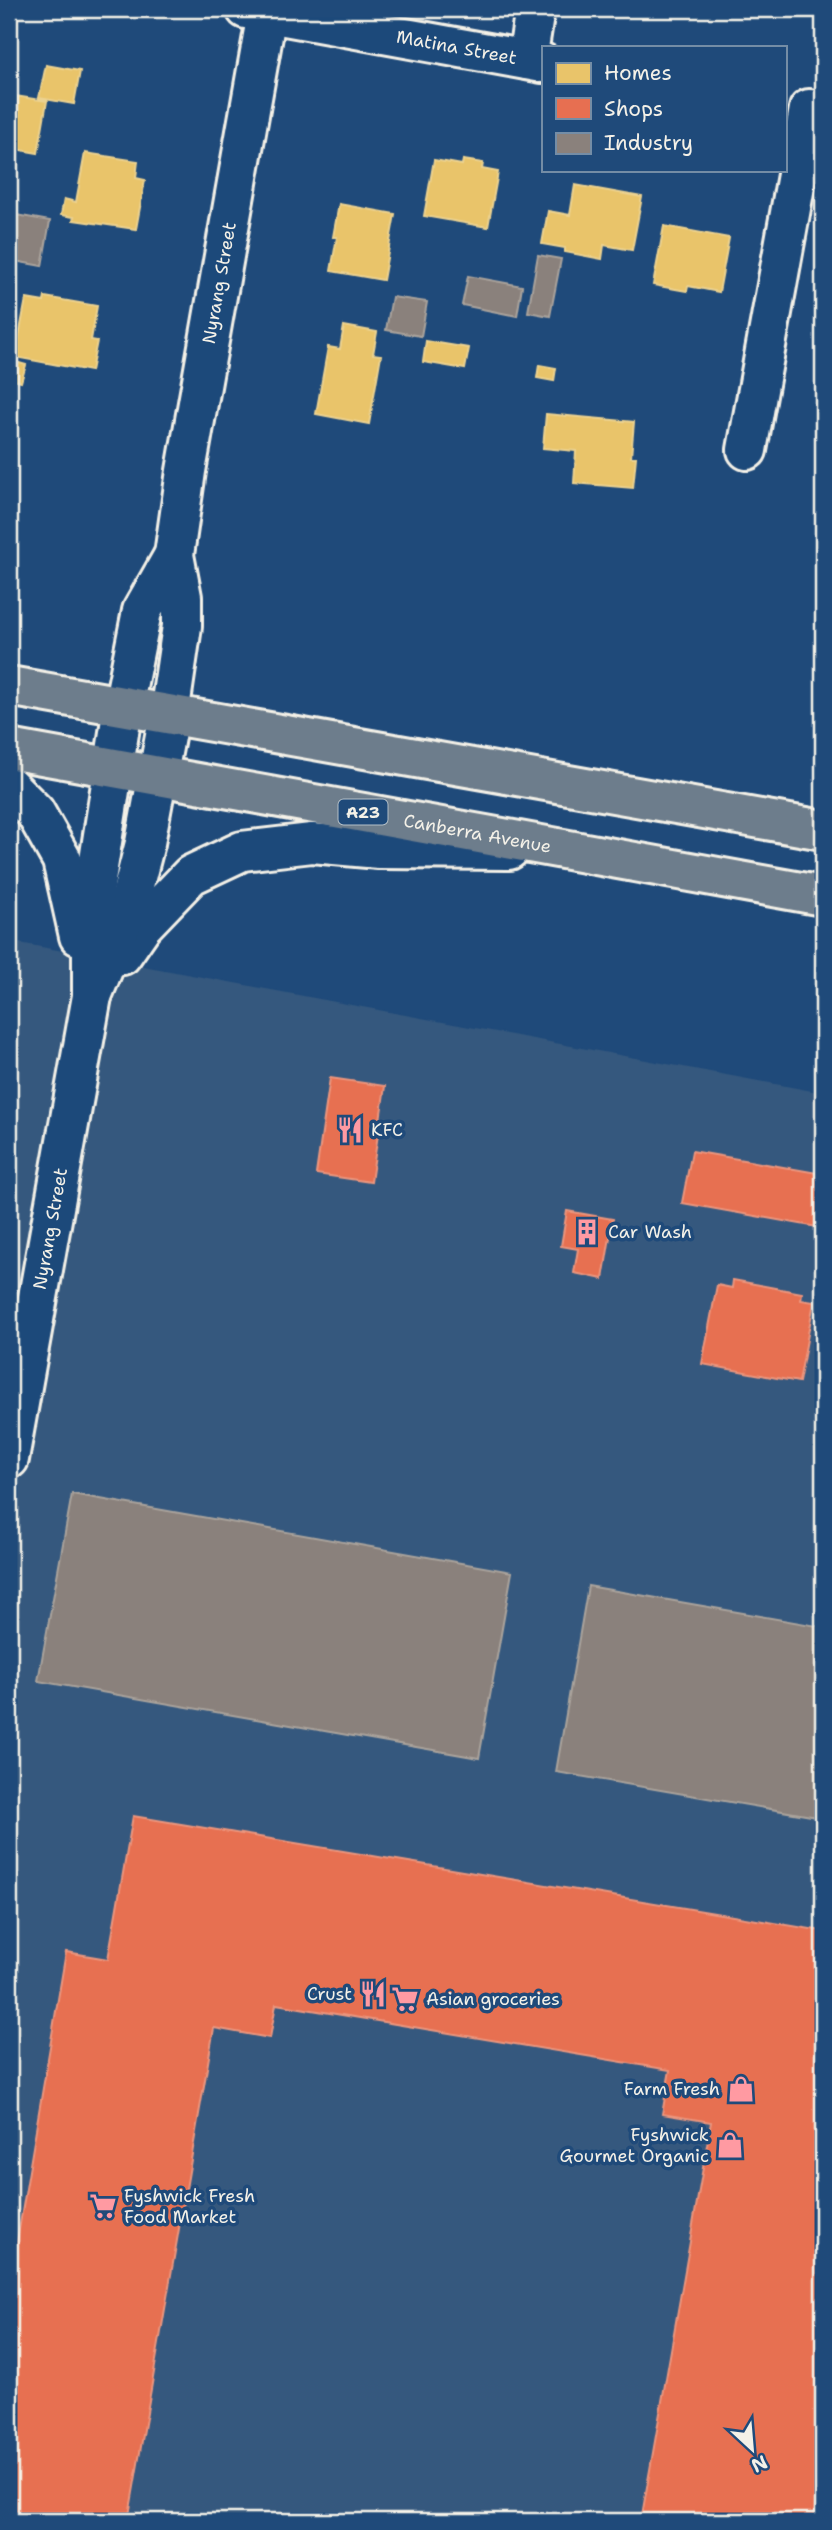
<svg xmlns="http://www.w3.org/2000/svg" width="832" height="2530" font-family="'Shantell Sans',sans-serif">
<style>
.built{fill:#34587e}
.homes{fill:#e9c46a;stroke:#ecd290;stroke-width:2}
.shops{fill:#e76f51;stroke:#eb967e;stroke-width:2}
.industry{fill:#8a817c;stroke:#aaa39c;stroke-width:2}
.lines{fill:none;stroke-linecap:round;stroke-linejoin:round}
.minor-casing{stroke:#f4f1e8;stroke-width:44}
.highway-casing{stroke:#f4f1e8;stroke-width:44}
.minor{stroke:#1f4a7a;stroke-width:38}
.highway{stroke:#6d7d8c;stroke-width:38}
.labels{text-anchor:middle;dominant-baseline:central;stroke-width:7;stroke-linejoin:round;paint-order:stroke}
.shield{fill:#1f4a7a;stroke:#b4bfc7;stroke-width:2}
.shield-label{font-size:16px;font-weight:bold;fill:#f4f1e8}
.street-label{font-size:18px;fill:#f4f1e8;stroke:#1f4a7a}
.poi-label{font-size:18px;fill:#f4f1e8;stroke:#1f4a7a;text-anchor:start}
</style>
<rect width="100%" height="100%" fill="#1f4a7a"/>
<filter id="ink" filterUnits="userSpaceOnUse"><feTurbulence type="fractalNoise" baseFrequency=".0143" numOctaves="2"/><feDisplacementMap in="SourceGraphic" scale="14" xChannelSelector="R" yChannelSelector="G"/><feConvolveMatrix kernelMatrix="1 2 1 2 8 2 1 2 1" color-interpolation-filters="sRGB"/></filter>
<g filter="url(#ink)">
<path class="built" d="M9,941L823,1093V2521H9Z"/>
<path class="homes" d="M46,65L80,71L74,104L39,98Z
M9,95L47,101L38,153L9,148Z
M85,153L138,161L136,178L145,180L136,229L73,220L74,217L61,215L64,199L76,202Z
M434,160L462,165L463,160L483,163L482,169L498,172L488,227L424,216Z
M575,185L642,197L632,250L604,245L602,259L565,252V248L542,244L548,211L570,215Z
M9,187L15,188L9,223Z
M339,204L395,214L383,280L331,271L337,237H333Z
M664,226L729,238L719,292L688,286L687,291L653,285Z
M45,297L97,306L91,340L97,341L91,371L15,357L26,299L44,302Z
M344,326L377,332L373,354L381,355L369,424L316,414L328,347L340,349Z
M426,341L469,348L465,369L423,362Z
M12,361L26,365L21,382L9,379Z
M539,365L556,368L554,381L537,378Z
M546,414L634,422L631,457H636L633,488L574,483L576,451L543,448Z"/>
<path class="shops" d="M330,1078L385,1086L371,1182L316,1174Z
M692,1151L823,1174V1228L682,1203Z
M567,1211L613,1219L603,1279L574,1273L578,1249L561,1246Z
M733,1280L802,1293L801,1300L814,1302L799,1382L702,1364L717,1285L732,1288Z
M133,1816L823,1931V2464L813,2521H641L711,2122L662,2114L670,2070L276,2004L270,2038L214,2028L128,2521H9V2289L66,1952L108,1959Z"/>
<path class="industry" d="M16,215L50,221L42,266L9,260Z
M538,255L561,259L550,316L528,312Z
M468,276L522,286L517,316L462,305Z
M392,297L427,302L421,336L386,330Z
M72,1494L512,1572L479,1758L38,1681Z
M588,1586L823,1627V1818L556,1772Z"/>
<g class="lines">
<g class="minor-casing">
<g id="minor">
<path id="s1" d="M246,9L543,63"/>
<path d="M527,60L535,9"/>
<path d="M747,450L809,109"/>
<path d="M9,786L35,812L62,860L79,936"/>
<path d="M122,955L142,926L191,875L242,851L312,843L379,849L509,850"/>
<path id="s2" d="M92,996L128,908L145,843L169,715L182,626V597L174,555L186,471L267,13"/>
<path id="s3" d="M9,1459L92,996V906L123,707L142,611L174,555"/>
</g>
</g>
<g class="highway-casing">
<g id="highway">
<path d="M9,686L823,830"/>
<path id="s4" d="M9,749L823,896"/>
</g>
</g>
<use href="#minor" class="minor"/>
<use href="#highway" class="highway"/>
</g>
</g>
<defs>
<g id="restaurant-bare" transform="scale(2.1)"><path d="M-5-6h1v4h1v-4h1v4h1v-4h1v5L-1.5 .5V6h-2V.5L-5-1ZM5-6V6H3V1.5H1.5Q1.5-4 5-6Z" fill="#ff9aa2" stroke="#1f4a7a" stroke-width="2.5" paint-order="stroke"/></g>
<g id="building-bare" transform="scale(2.1)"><path d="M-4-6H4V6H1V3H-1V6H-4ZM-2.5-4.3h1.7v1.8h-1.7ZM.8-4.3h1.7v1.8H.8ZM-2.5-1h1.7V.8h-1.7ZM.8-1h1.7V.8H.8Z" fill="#ff9aa2" stroke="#1f4a7a" stroke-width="2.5" paint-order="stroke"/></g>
<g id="supermarket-bare" transform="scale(2.1)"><path d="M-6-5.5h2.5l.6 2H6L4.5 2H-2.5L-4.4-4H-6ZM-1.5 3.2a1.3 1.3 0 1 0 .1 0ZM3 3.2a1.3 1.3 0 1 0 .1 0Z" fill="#ff9aa2" stroke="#1f4a7a" stroke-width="2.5" paint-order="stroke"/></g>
<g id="shop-bare" transform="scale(2.1)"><path d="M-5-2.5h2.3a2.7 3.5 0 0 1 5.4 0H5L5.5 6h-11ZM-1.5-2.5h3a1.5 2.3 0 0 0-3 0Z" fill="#ff9aa2" stroke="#1f4a7a" stroke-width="2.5" paint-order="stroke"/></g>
</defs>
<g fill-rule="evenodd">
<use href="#restaurant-bare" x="350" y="1130"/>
<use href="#building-bare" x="587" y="1232"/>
<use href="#restaurant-bare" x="373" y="1994"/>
<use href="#supermarket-bare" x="405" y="1999"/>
<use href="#shop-bare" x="741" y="2089"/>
<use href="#shop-bare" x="730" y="2145"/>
<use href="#supermarket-bare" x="103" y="2206"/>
</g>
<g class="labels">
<rect class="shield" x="338.5" y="799.5" width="49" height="25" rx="5"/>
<g class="shield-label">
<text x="363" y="812">A23</text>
</g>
<g class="street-label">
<text stroke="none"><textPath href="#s1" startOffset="214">Matina Street</textPath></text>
<text stroke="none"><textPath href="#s2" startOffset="730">Nyrang Street</textPath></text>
<text stroke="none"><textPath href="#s4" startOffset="476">Canberra Avenue</textPath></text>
<text stroke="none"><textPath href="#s3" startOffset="234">Nyrang Street</textPath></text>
</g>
<g class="poi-label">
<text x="371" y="1130">KFC</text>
<text x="608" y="1232">Car Wash</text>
<text x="352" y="1994" text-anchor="end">Crust</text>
<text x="426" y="1999">Asian groceries</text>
<text x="720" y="2089" text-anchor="end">Farm Fresh</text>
<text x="709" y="2135" text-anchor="end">Fyshwick<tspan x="709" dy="21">Gourmet Organic</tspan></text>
<text x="124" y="2196">Fyshwick Fresh<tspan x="124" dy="21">Food Market</tspan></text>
</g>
</g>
<rect width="832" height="2530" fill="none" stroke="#1f4a7a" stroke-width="35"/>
<rect x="18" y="18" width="797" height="2495" fill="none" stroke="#f4f1e8" stroke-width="2.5" filter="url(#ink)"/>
<rect x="542" y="46" width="245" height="126" fill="#1f4a7a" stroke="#748da6" stroke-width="2"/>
<rect x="556" y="63" width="35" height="21" fill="#e9c46a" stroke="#748da6" stroke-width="2"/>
<text x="604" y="80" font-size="21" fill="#f4f1e8">Homes</text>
<rect x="556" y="98" width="35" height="21" fill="#e76f51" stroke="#748da6" stroke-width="2"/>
<text x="604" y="116" font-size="21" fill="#f4f1e8">Shops</text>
<rect x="556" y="133" width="35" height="21" fill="#8a817c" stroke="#748da6" stroke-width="2"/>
<text x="604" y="150" font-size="21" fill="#f4f1e8">Industry</text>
<g transform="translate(752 2449) rotate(154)" stroke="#1f4a7a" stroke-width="5" paint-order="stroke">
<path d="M0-5L12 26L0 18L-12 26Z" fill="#f4f1e8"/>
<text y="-10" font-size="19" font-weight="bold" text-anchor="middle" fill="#f4f1e8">N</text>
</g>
</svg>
